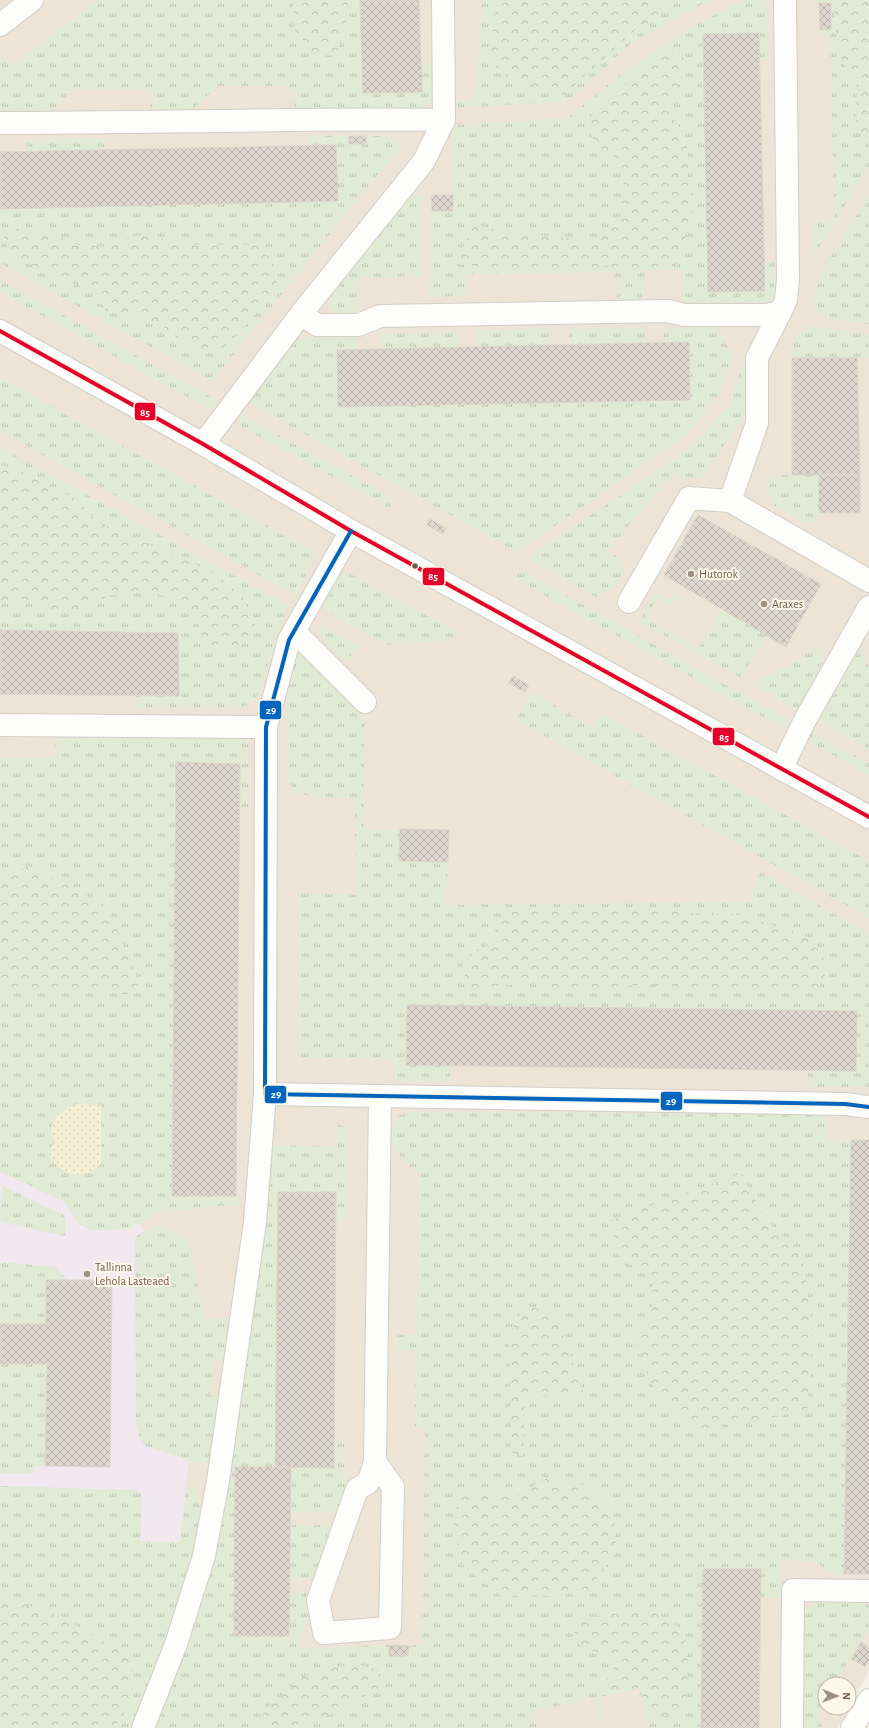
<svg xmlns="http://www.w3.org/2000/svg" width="869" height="1728" font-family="'Alegreya Sans',sans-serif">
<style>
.residential{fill:#ede4d7}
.education{fill:#f1e8f0}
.grass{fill:url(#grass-tufts)}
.forest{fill:url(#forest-crowns)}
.sand{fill:url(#sand-dots)}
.building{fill:url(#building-cross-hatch);stroke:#dcd5cc}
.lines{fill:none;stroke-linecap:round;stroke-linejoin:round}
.minor-casing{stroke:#d3cec7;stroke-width:24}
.secondary-casing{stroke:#d2cdc5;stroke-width:24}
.minor{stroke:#fdfdfc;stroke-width:22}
.secondary{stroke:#fdfdfc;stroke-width:22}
.bus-1-casing{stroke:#fdf7ea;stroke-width:7}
.bus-2-casing{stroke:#fdf7ea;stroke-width:7}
.bus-1{stroke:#e4002b;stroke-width:4}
.bus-2{stroke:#0065bd;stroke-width:4}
.bus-dot{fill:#6f5b4d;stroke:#fdf7ea;stroke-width:1.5}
.poi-dot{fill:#9e9084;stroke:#fdf7ea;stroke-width:1.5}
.labels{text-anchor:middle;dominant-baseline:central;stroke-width:4;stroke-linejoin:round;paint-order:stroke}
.poi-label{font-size:12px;fill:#6f5b4d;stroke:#fdf7ea;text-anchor:start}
.line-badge{stroke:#fdf7ea;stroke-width:1.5}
.badge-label{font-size:11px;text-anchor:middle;font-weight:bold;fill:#fff}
</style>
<defs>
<pattern id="grass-tufts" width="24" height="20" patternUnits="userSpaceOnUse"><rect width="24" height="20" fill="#e0ead5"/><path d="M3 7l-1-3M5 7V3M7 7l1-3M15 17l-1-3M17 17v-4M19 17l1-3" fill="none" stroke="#bac1af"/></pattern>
<pattern id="forest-crowns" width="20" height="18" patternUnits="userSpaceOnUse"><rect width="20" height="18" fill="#e0ead5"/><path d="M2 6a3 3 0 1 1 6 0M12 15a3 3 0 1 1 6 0" fill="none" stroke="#bac1af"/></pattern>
<pattern id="sand-dots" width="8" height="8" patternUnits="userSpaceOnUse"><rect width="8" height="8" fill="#f5efd4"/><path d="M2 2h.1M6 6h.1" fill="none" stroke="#d5cfb8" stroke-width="1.8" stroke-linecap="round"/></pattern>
<pattern id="building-cross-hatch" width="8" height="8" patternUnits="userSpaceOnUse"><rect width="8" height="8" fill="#ddd7cf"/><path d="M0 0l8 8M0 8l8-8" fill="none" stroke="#b7b1aa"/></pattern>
</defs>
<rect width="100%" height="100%" fill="#f4f1e9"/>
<path class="residential" d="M0,0H869V1671L849,1708V1684H825V1708H849L838,1728H0Z"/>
<path class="education" d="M0,994L120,1154L140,1224L202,1317L181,1542L0,1538Z"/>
<path class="grass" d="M96,0H360L363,93L422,92L421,64H435C435,84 441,99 420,109L297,110L292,103L297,94L288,86H216L202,102L187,112L152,113L150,108L154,98L146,89H73L52,111L37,116L0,114V53L12,67Z
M482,0H710L635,40L567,102L453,108L454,101L476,99Z
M743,0H763L767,5L768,59H760L759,33L703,35L708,292L765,291L764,261H774L775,295L771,301L762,302L687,304L682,296V270H644V293L639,302L619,300L617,297L614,272L465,274V293L461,296L430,297L432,211H453L454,125L568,118L626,70L690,28Z
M797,0H869V167L813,257V221L834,220L830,33H818L820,30L831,29V3H819L818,1Z
M308,135L349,136V144H366V136H384L397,140L400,146L397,152L373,180L212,381L0,263V209L337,201L336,145H308Z
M105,138V150L27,152L26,140Z
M869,195V324L821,317C809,308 816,284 821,272Z
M421,196L422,276L359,278L360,312L358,315L336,314L330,305L332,294L336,289L403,206L412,197Z
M0,280L216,400L217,404L212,411L0,292Z
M813,326L869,335V358H792C789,344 798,328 813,326Z
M715,327L733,355L719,393L696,423L683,437L517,552L249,403L291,344C306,334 338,333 356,334V349L337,350L339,407L690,400L689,342H663L664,328Z
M552,328V345L477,346L476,331Z
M645,328L646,343L569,345V329Z
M457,332L458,347L382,349L381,334Z
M745,367H747V408L744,416L701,478H680L672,475L607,551C611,554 616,555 620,560C631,576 608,591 596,597L531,561V557L551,542L691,447L731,403L740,370Z
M0,378L313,551L312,565L295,595L0,431Z
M240,414L394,499L389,508L240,426L238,420Z
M0,447L287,605L261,688L253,702L240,708L134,707L135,696H179L178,633L0,630Z
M769,475H819V513L815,521L807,524L775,506L768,492Z
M343,570L356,577L460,634L446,640L387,645L321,609Z
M521,573H526L790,721L785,728L780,727L515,579L518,574Z
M675,591L686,598L685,601L677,597L671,606L657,598L646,618L699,647L722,610L767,636L741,678L639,622L655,593L669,601Z
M320,625L358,646L347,661H343L321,636L318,630Z
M811,647L823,648C827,664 805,695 797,709L754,684L772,673L801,660Z
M861,647L869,667V750L819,721Z
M294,652L306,653L311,662L365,721L364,829H400L399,861L448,862L445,905L749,902L760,872L869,933V1087H807L808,1070H856V1011L407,1005L406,1065L450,1066V1082L393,1081V1060L296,1057L299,893L357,895L354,798L314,797L295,792L287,779V683Z
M532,692L562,710L561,712L565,715L566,712L593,728L601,713L869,861V918L516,720Z
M812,733L869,763V775L811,743L810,739Z
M56,736H225L243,739L248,743V807H239L240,764L176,762L172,1196H241V1204L158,1212L129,1229L90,1230L79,1224L63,1201L0,1172V758H55Z
M419,1111L827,1115V1139L851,1140L844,1574L840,1577L813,1561L782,1560L781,1598L760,1597L761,1569H703L701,1728H648L639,1688L599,1697L605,1717L598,1721L593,1698L534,1711L537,1728H154C176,1679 197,1627 210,1575C227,1509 235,1440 243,1373C253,1297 263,1221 272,1145L337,1147L338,1124L347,1128V1219H335L336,1192H278L275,1467H235V1636H289L290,1593H314L298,1649L389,1645V1656H408L409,1646L422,1645L425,1427L415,1426L416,1351L395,1350V1335H416L419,1172C404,1164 396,1151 388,1137L399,1115Z
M3,1186L64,1215L66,1223L65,1236L0,1222L1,1190Z
M159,1226C170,1227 182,1235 189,1243L205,1320L232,1317L229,1358L214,1361L209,1395L222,1397L214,1452L209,1460L198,1464L146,1446L141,1442L136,1425L135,1241L137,1236L150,1228Z
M0,1262L55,1267L67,1280H46V1324H0Z
M0,1364H47L45,1466L34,1467L33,1473H0Z
M334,1439L344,1440L345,1494L338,1512H290L291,1467L334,1468Z
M0,1486L135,1490L142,1494L140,1541L180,1542L186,1486L194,1488L201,1512L196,1546L153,1681L133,1728H0Z
M290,1525H333L318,1579H290Z
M834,1600L851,1601L869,1605V1633L865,1632L835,1684H825V1702L817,1716L823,1728H799L800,1620C808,1602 816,1603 834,1600Z"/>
<path class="forest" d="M293,0H348L347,21L336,56L314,54L294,29Z
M499,0H663V1L656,18L635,30L564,95C540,85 502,86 491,57C489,52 492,44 492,39C493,25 494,13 499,0Z
M833,0H869V141L866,143L856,127L857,79L843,63L835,25Z
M668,49L680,52L687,65L671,105L674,119L683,132L687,147L688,178L694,197L692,219L684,240L682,255L673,266L630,270L609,266L544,269L482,267L454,264L475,224L502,232L586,240L605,236L620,216L624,186L617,157L595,144L588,127L594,109L629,83Z
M18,228L55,235L78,245L110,247L137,235L205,246L239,244L267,247C271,256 277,268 277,279C277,295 234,337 222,349L194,350L157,322L107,311L90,290L13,257L3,238Z
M0,465L15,468L79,501L97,522L213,572L242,596L256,627L235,652L208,645L194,619L172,599L144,589L107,596L83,613H52L20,598L0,601Z
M29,866L106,905L138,979L137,989L125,995L103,988L65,989L0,987V878Z
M678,909L691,913L737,914L807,936L824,958L826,973L818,988L796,992L638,985L602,989L558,990L525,977L512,985L469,988L462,966L476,950L487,946L505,911Z
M742,1173L748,1188L773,1228L799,1250L805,1272L812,1324L811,1365L807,1411L694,1431L667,1403L650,1381L635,1337L652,1313L653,1275L621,1261L609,1221Z
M524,1305L551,1313L560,1325L585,1397L524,1396L523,1457L511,1452L509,1336Z
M546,1479L585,1485L612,1508L617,1552L587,1591L553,1596L503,1597L464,1567L453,1527L459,1496L489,1490L511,1499Z
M0,1595L63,1618L131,1657L133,1676L131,1703L114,1728H0Z
M655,1613L678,1627L686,1642L688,1671L685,1701L676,1719L660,1714L647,1707L639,1688L599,1697L601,1684L614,1674L611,1655L585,1650L573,1638L577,1621L605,1614Z
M358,1664L378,1670V1689L303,1728H266L258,1721L268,1707L287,1693L296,1680L325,1668Z"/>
<path class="sand" d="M76,1104L101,1105V1164C97,1167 92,1171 87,1173C69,1177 55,1170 49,1153L54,1142L51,1128L57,1115Z"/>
<path class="building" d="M360,0H419L422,92L363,93Z
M819,3H831V29L820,30Z
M759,33L765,291L708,292L703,34Z
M349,136H366V144H349Z
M336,145L338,201L0,209V152Z
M431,195H453V211H432Z
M689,342L690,400L338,407L337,350Z
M792,358H857L860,475H792Z
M819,475H860V513H819Z
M698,515L821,584L786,647L664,575Z
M430,519L446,528L443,534L427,525Z
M0,630L178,633L179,696L0,694Z
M513,676L529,685L525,692L509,683Z
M176,762L240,764L236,1196H172Z
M400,829L449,830L448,862L399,861Z
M407,1005L857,1011L856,1071L406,1065Z
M851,1140H869V1574H844Z
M278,1192H336L334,1468L275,1467Z
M46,1280H112L110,1467L45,1466L47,1364H0V1324H46Z
M235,1467H291L289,1636H234Z
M703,1569H761L759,1728H701Z
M861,1642L869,1647V1660L865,1667L851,1659Z
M389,1645L409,1646L408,1656H389Z"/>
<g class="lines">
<g class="minor-casing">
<path id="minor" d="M0,25L32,0
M0,123C148,123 296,118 444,120
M781,311L757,358V423L730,501L869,581
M301,314L317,325H358L380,316L668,311L684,315H768L781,311L786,300L788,279L785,0
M203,444L301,314L424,161L444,120L443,0
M351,531L289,640L266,727L265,1094L845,1104L869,1107
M629,602L689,498L730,501
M294,631L365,702
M0,725L266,727
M781,769L805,720L869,607
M375,1462L368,1483L357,1489L318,1600L324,1633L390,1628L393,1487L375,1462L380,1096
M143,1728L176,1644L204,1556L218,1481L255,1222L265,1094
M792,1728L793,1590L869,1591
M852,1728L869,1700"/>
</g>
<g class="secondary-casing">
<path id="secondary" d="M0,331L203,444L351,531L869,817"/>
</g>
<use href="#minor" class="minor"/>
<use href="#secondary" class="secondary"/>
<g class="bus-1-casing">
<path id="bus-1" d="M0,331L203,444L351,531L869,817"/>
</g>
<g class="bus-2-casing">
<path id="bus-2" d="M351,531L289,640L266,727L265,1094L845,1104L869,1107"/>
</g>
<use href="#bus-1" class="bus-1"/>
<use href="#bus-2" class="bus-2"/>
</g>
<circle class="bus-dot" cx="415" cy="566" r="3.5"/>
<g class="poi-dot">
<circle cx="691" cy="574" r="4"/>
<circle cx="764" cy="604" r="4"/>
<circle cx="87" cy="1274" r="4"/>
</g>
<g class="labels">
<g class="poi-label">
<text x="699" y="574">Hutorok</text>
<text x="772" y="604">Araxes</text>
<text x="95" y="1267">Tallinna<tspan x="95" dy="14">Lehola Lasteaed</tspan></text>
</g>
</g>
<g class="line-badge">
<rect x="134" y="402" width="22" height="19" rx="4" fill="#e4002b"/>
<rect x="422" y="567" width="23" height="19" rx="4" fill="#e4002b"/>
<rect x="259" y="700" width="23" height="20" rx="4" fill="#0065bd"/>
<rect x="712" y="727" width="23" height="19" rx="4" fill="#e4002b"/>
<rect x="264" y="1085" width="23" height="19" rx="4" fill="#0065bd"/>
<rect x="660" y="1091" width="23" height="20" rx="4" fill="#0065bd"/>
</g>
<g class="badge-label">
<text x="145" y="416">85</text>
<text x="433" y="580">85</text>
<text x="271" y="714">29</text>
<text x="724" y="741">85</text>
<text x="276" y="1098">29</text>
<text x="671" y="1105">29</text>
</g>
<g transform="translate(837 1696) rotate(91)"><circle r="19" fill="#fdf7ea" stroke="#c4b9ab"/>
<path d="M0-3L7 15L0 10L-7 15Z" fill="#9e9084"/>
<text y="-6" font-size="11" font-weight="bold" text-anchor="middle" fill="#6f5b4d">N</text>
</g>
</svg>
